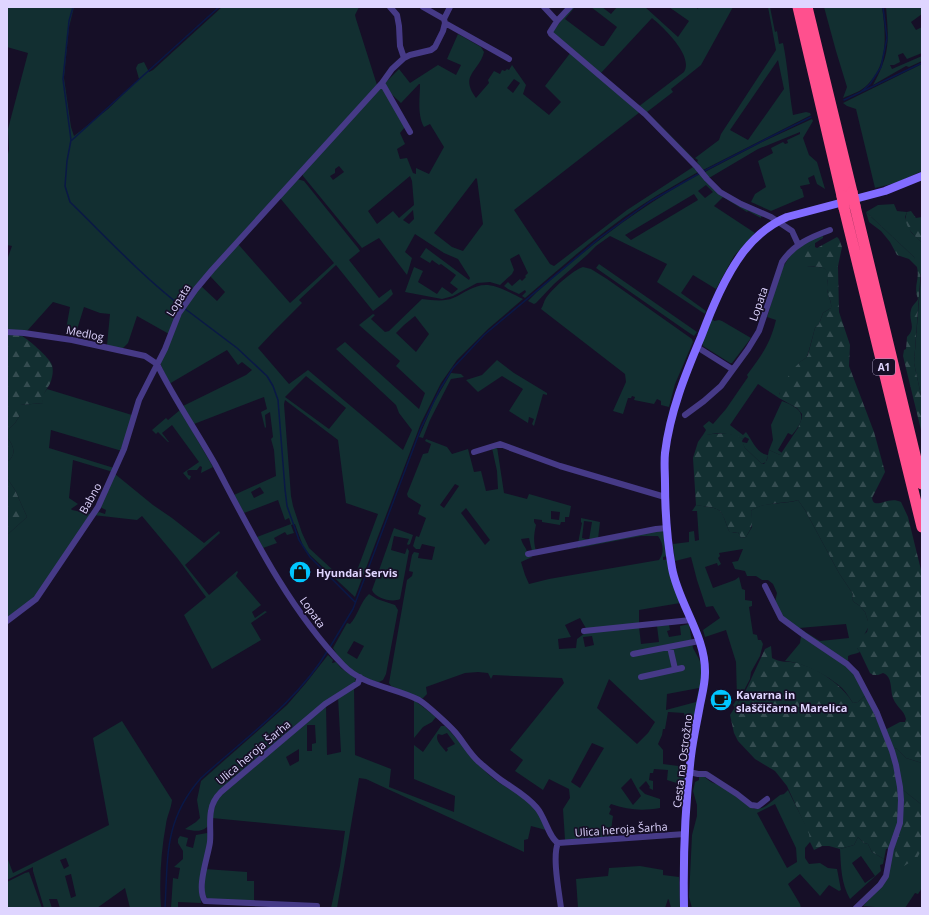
<svg xmlns="http://www.w3.org/2000/svg" width="929" height="915" font-family="'Open Sans',sans-serif">
<style>
.grass{fill:#122f31;fill-rule:evenodd}
.forest{fill:url(#forest-firs)}
.lines{fill:none;stroke-linecap:round;stroke-linejoin:round}
.stream{stroke:#0a1846;stroke-width:1.5}
.street{stroke:#463a87;stroke-width:6}
.secondary{stroke:#826cff;stroke-width:8}
.highway{stroke:#ff508e;stroke-width:11}
.highway-bridge{stroke:#ff508e;stroke-width:11}
.labels{text-anchor:middle;dominant-baseline:central;stroke-width:3.5;stroke-linejoin:round;paint-order:stroke}
.shield{fill:#160f27;stroke:#a39abe;stroke-width:1}
.shield-label{font-size:10px;font-weight:bold;fill:#dfd5ff}
.street-label{font-size:11px;fill:#dfd5ff;stroke:#160f27}
.poi-label{font-size:11px;font-weight:bold;fill:#dfd5ff;stroke:#160f27;text-anchor:start}
</style>
<defs>
<pattern id="forest-firs" width="22" height="20" patternUnits="userSpaceOnUse"><rect width="22" height="20" fill="#122f31"/><path d="M5 1l3.5 6h-7zM16 11l3.5 6h-7z" fill="#344c50"/></pattern>
</defs>
<rect width="100%" height="100%" fill="#160f27"/>
<path class="grass" d="M7,7H74L69,27L64,78L71,127L74,136L108,109L139,79L136,68L138,64L144,62L149,72L153,70L222,7H359L355,15L356,19L377,85L208,271L169,334L137,316L128,343L122,349L107,345L110,314L100,313L84,307L75,336L65,335L70,307L53,302L27,331L7,330V260L12,246L7,245V159L9,149L8,129L28,53L7,47Z
M571,7H575L565,19L601,46H604L617,27L591,7H602L611,14L617,7H645L678,37L689,21L669,7H697V9L700,7H733L701,65L671,89L673,92L647,112L694,159L692,160L638,107L684,72C694,56 663,27 652,18L600,74L552,33Z
M768,7H770L775,32L777,31L779,44L783,43C788,67 789,91 793,115L806,112L810,113L811,115L703,170L697,162L698,160L695,158L719,140L721,134L776,50ZM778,60L784,89L748,140L730,130Z
M824,7H882C886,35 889,66 865,87C859,92 850,95 843,98L847,87L836,51Z
M886,7H922V14L911,22L916,30L922,27V53L907,59L903,53L898,55L900,62L894,65H890L892,69L922,56V61L909,67L906,66L873,85C890,54 889,42 886,7Z
M458,34L481,47L484,52C479,72 459,75 476,98L489,83L488,80L494,71L500,74L502,70L505,71L507,69L509,70L512,65L526,85L523,94L549,115L561,102L545,86L571,52L640,112L514,210L550,264L554,266L627,210L693,167L698,172C679,183 660,193 642,205C600,232 563,266 525,298L522,296L526,292L525,290L519,294L508,289L504,286L508,282L512,286L520,279L522,281L526,277L525,276L528,273L519,254L510,259L514,270L512,274L500,285L490,282L477,283L453,296L442,299L405,292L414,267L423,271L418,282L437,294L442,287L452,294L458,289L450,283L456,275L441,264L439,265L432,260L430,263L420,257L426,248L469,280L470,278L458,259L444,253L415,234L405,252L412,258L407,275L379,238L362,248L303,176V174L379,89H383L405,127L400,133L405,144L397,149L400,159L407,158L413,173L416,174V168L429,174L444,147L430,124L424,127C417,114 420,98 420,84H419L401,103L387,90L385,83L399,69L410,83L438,65L456,75L461,65L447,59ZM514,79L520,83L513,93L507,88ZM339,166L344,172L333,180L330,176L335,173V169ZM410,176L412,181L414,205L399,218L393,211L377,224L368,211ZM476,178L477,179L483,224L463,251L452,247L434,233ZM413,210L414,219L409,224L403,220Z
M922,64V171L896,183L875,188L856,109L847,106L843,103Z
M812,119L813,121L803,138L809,155L817,162L825,189L817,184L814,175L808,178L810,184L800,186L801,189H802L804,197L771,211L751,202L755,194L766,187L758,161L773,153L771,148L783,142L785,144L788,143L787,140L800,134V132L758,149L709,178L705,172L762,142Z
M698,175H700L712,188L762,215L761,218L748,211L747,212L723,197L714,206L755,233L734,256L716,289L693,275L681,293L706,311L705,314L657,282L667,264L610,236L596,246L587,255L554,284L536,303L534,304L528,301C539,289 552,279 565,268C606,233 650,201 698,175ZM706,185L713,192L705,198L698,191ZM694,194L698,200L631,240L625,235Z
M297,179L304,181L358,248L360,251L349,260L379,298L391,289L393,294L386,301L373,311L336,265L299,300L302,303L274,331L258,348L289,384L308,370L403,450L412,430L399,413L396,405L336,349L345,342L419,409L425,393L396,366L400,361L359,325L373,314L375,315L371,319L385,332L389,331L422,299C432,300 444,302 453,298C465,293 474,284 488,285C500,286 512,294 523,299L488,329L457,360L441,383L421,423L355,597L309,554L303,546L295,524L291,525L294,533L287,535L285,532L274,538L277,543L263,548L257,537L291,524L289,518L285,520L278,500L244,513L234,495L276,476L274,450L271,439L273,437L270,412L265,415L266,427L265,428L261,412L267,409L264,397L194,424L183,406L246,375L252,370L242,362L238,365L227,350L169,384L161,365V360L183,309L201,286L217,301L225,292L211,277V274L238,244L290,303L334,263L280,198ZM415,316L429,334L416,352L396,333L404,325ZM306,376L346,408L329,429L285,397ZM285,400L338,440L346,503L378,514L355,576L335,572L309,548L302,533L293,506L291,496L284,404ZM260,487L264,493L254,498L251,492Z
M894,204L897,211L907,212L905,217L911,232L922,243V400L914,363L921,276L914,257L866,212L878,205Z
M823,234V238L809,247L807,266C819,268 829,264 828,279C827,282 827,286 827,289C828,297 832,301 831,308L823,313L819,324L815,328L808,354L806,358L799,363L779,394V398L758,384L730,425L743,435L746,432C752,440 757,454 768,455L766,462L762,464L745,448L742,442L747,443L749,439L745,437L743,439C731,433 716,431 704,436L703,435L706,430L703,426L709,421L713,424L726,409L748,377L747,375C762,355 770,344 776,320L767,317L769,311C781,271 781,252 823,234Z
M599,264L697,332L694,336L685,330L596,268Z
M583,267L591,269L607,279L692,339L693,342L675,384L669,407L661,405V401L657,399L654,404L634,400L635,397L632,396L631,398H628L623,414L613,411L626,382L625,374L541,309C543,306 544,301 546,298C552,289 573,270 583,267Z
M712,318L714,321L719,320L722,321L751,338L732,363H730L703,346L702,342Z
M497,360L514,373L547,393V395L543,394L534,426L532,424L534,419L529,417L528,423L509,411L523,389L502,376L478,392L466,380L482,375Z
M451,373L461,374L464,377L451,379L430,420L423,438L419,437L434,402Z
M47,389L132,415L122,451L51,430L49,448L114,468L113,472L73,460L69,498L78,504L71,509L72,510L91,514L36,598L7,620V535L27,517L15,490L7,478V462C17,455 14,446 7,437V431L15,423L20,415V405L43,403L42,396Z
M782,401C803,409 808,416 792,435L788,433L778,450L782,453L780,455L769,450L773,440L771,425Z
M180,410L213,467L201,473L202,467L200,466L197,470H189L187,471L188,475L191,476L190,479L189,480L183,473L199,462L172,425L162,433L169,442H168L158,432L156,434L152,430L166,418L168,420Z
M426,439L447,447L452,454L468,449L474,472L481,471L486,491L498,489L497,471L492,448L497,447L504,493L527,499L529,494L571,506L569,517H565V522H561L560,525L542,522V520L534,519V522L536,525C534,534 533,541 536,551H532L529,538L521,539C523,546 526,547 527,552L525,554L526,555L531,554L532,557L521,562L525,575L529,584L549,579L659,560C665,552 663,543 658,536H641L578,548V547L666,529L668,556L663,557V560L669,559L680,603L639,610V624L587,630L580,618L565,625L571,637L558,639L559,649L576,648L577,639L585,633L639,627L641,644L659,642L657,626L669,625L670,630L667,631L669,637L681,635L680,626L689,624L693,648L699,659L703,669L695,722L686,721L684,713L668,712L665,729H663L662,735L658,744L663,750V764L686,767L683,785L667,780L668,770L654,769L653,773H650L649,780L653,781V790L649,788L650,787L646,781L639,788L645,794L660,799V808C642,811 628,810 611,804L609,807L611,809L609,814L613,816L610,837L565,840L563,809L570,798L569,789L549,779L543,790L515,771L523,760L510,750L564,683L562,678L493,675L491,679L488,673L478,672L465,673L426,687L427,694L422,699L391,686L389,683L407,580L412,576L413,572L409,571L412,555L414,552L419,553L418,558L432,560L435,547L422,544L420,549H416L413,546L416,536L419,537L426,518L418,514L421,505L408,497L407,494L423,454L428,453L431,444L425,441ZM455,484L459,486L444,508L440,505ZM466,508L490,540L485,545L461,513ZM551,511L560,512L559,520L551,519ZM592,636L594,645L585,647L583,637ZM609,679L655,722L648,733L637,744L597,708ZM699,688L696,702L666,710L667,694ZM592,743L604,748L580,788L571,782ZM631,778L641,796L633,805L621,788Z
M115,474L153,505L172,518L204,543L219,531L220,533L185,565L209,595L237,571L238,572L236,576L261,605L252,612L255,618L265,611L267,612L251,623L261,640L212,669L184,615L206,597L178,559L142,516L137,520L93,515L99,512L105,514L106,510L100,507Z
M798,500L805,510L839,573L853,594L852,599L854,602L860,606L865,612L868,621V628L857,648L860,652C856,654 852,654 848,656V661L846,660L786,621L775,602L777,593L773,584L768,580H762L756,576H747L745,571L735,569L732,562L738,561L743,549L719,553L720,556L718,558L721,564L718,566L717,563L705,567L713,588L735,580L739,577L742,589L745,590V600L752,601V606L749,607L753,634L757,635L758,640H761L763,644L760,656L751,672L750,679L735,708L733,705L737,699L736,662L726,630L705,637L703,630L720,618L713,606L706,607L697,580L691,557L675,561L673,544L689,542V532L694,531L695,541L699,540L697,511H692L696,505C723,509 720,507 729,531L733,533L738,532L741,538L746,537L752,527L751,511C763,501 784,505 798,500ZM846,624L849,638L820,641L799,628Z
M581,518L600,522L598,539L578,543L582,523L581,522ZM584,521L592,522L589,540L582,538Z
M394,528L413,535L410,544L408,545L407,544L409,539L394,536L391,550L405,554L407,548L409,551L400,599C392,603 375,598 372,590Z
M369,594L377,599L395,605L398,610L386,674L383,680L379,682C368,681 346,668 339,658C337,655 335,651 333,648L347,623L350,624C358,616 360,602 369,594ZM354,641L364,646L357,659L347,653Z
M801,636L852,670L866,695L858,702L853,703C849,697 846,692 842,688C829,676 802,662 785,661L800,643Z
M328,655L333,660L332,663L336,662L341,668L355,678L356,683L219,792L209,825C202,833 195,831 185,829L196,822L200,818L197,800L201,781L287,705L306,683Z
M354,688L355,755L391,769L389,787L454,812L455,796L414,779V745L423,752L441,726H445C460,741 472,759 488,774C503,788 524,794 537,810C541,816 543,824 546,830L531,826L528,839L524,840V852L366,779L359,778L337,908H331L340,866L345,831L212,818L217,799L326,706L327,755L341,752L338,697ZM307,725H315L316,743L312,744V751H307ZM447,733L455,744L447,748L448,750L446,752C443,747 434,741 438,734L442,735ZM299,749V761L290,766L286,757Z
M414,700L436,717L432,722L423,727L414,738Z
M122,721L172,800C171,809 167,816 166,824C161,851 159,881 161,908H130L125,888L97,908H60L57,899H49L52,908H44L33,871V867L7,880V857L13,873L109,825L93,738ZM66,858L69,866L64,869L60,860ZM71,874L76,896L71,898L65,876Z
M896,748L906,758L922,763V805L903,790L893,750Z
M699,777H705C710,782 714,784 721,785L754,809L762,808L766,806L780,795L784,794L788,790L810,834V842L805,848V858L809,864L820,863L828,868L837,869L841,890L839,891L829,885L820,896L800,874L788,884L800,904L801,908H692L689,897L692,835L697,816V805L693,791L695,782L699,780ZM775,804L796,848L797,862L787,868L757,813Z
M207,833L209,834L200,893L201,903L178,902V908H171L173,878L178,879L180,868L174,867L183,859V851L178,843V839L180,836L188,838L186,846L193,848L196,835Z
M858,837L864,843L868,844L872,852L884,859L883,864L880,865L881,871L850,899C841,883 841,867 840,849L854,845ZM861,856L875,876L865,883L852,863Z
M894,847L896,849H922V888L918,894L915,893L905,908H887L863,906L879,889Z
M640,866L663,870V875L679,877L680,908H671L669,900L668,899L665,908H578L576,879L608,876L609,868Z
M205,869L247,872V881H254V903L208,900L204,892Z
M29,872L42,908H7V882L25,873Z"/>
<path class="forest" d="M911,211L916,218L922,217V243C913,234 902,225 907,212Z
M866,212L914,257L921,268L914,363L922,400V434L903,356L904,350L906,349L907,337C917,327 908,321 911,310C912,305 916,303 918,299C913,285 920,281 917,267L909,259L897,255L890,242L881,231L869,222Z
M837,237L839,239L842,247L838,266L839,312L850,345L849,366L874,432L885,472L872,498C874,511 888,495 901,502L908,517L922,574V763L906,758L896,748L893,750L885,730L900,722H905L906,719C904,710 897,708 893,698C890,689 893,677 883,673L878,675H873L870,673L860,652L857,648V640L867,632L868,628V621L865,612L860,606L854,602L852,599L853,594L839,573L805,510L798,500C785,504 762,502 751,511C753,524 753,525 746,537L741,538L738,532L731,533L729,531C720,507 723,509 696,505L693,458L698,442L703,435C717,434 729,431 743,439L742,441L745,448L762,464H764L767,460L769,450L780,455L798,428L802,418V414L797,408L779,398C778,389 792,370 799,363C802,360 806,359 808,355L815,328L819,324L823,313L831,308C832,301 828,297 827,289C827,286 827,282 828,279C828,264 819,268 807,266L803,260L809,247L815,242V247L817,248Z
M7,334C11,334 16,334 20,335C26,337 50,358 52,365C53,369 53,373 52,377C50,389 42,390 43,403L20,405V415L15,423L7,431Z
M7,437C14,446 17,455 7,462Z
M7,478L15,490L27,517L7,535Z
M771,646L772,658C780,663 788,661 797,663C819,669 841,684 853,703L858,702L866,695L888,746L898,781L899,823L890,848L886,849L884,859L872,852L868,844L864,843L858,837L854,845L840,849L829,846H822L814,850L810,842L809,834L787,786L775,771L755,759L738,741L734,733L730,715L745,692L765,649Z
M903,790L922,805V849L917,858L904,866L898,864L895,855L896,849L894,847Z"/>
<g class="lines">
<path class="stream" d="M73,7L69,21L63,79L71,140L67,161L65,186L70,202C106,237 141,275 181,306
M863,91L922,63
M844,100L861,92L870,84L881,67L887,38L883,7
M72,140L219,7
M704,171L768,138L811,117
M184,308L237,348L267,376L273,386L278,400L285,489L287,506L299,540L310,557L355,602
M330,647L353,609L421,428L440,389L453,368L484,335L601,237L649,202L700,173
M165,908C168,856 164,820 201,778C244,739 299,700 328,650"/>
<path class="street" d="M390,7L397,15L399,26L400,46L404,58
M423,7L444,19
M544,7L557,21L570,7
M557,21L550,32L551,34L645,114L697,167L707,179L720,192L741,204L771,217L792,231L798,244
M445,23L509,59
M382,83L410,132
M7,332L24,333L72,340L145,356L157,364
M697,347L732,369
M157,364C174,399 196,430 215,464C252,534 288,608 343,665C363,686 394,687 419,700C426,704 449,725 455,732C463,741 469,753 479,762C486,768 494,775 501,780C514,789 527,796 537,808C545,817 549,838 558,843L685,834
M685,415L704,401L721,386L748,349L759,331L782,262C794,244 811,237 830,230
M474,452L500,444L560,466L665,497
M528,554L656,529L667,528
M765,586L781,618L804,635L847,664L856,673L877,713L892,751L896,765L900,787L901,800L900,823L891,849L886,876L880,885L856,908
M7,621L36,599L98,507L124,449L139,400L165,349L179,313L196,289L212,270L382,83L392,69L404,58L410,55L431,50L435,47L443,31L445,23L444,19L450,7
M584,631L691,620
M670,647L675,669
M633,654L699,641
M641,677L682,668
M689,772L698,774H706L737,794L751,805L758,806L767,799
M558,843C552,856 559,892 561,908
M317,906L205,901C196,888 208,857 210,842C211,832 209,821 211,811C212,803 215,798 221,792L325,704L358,683L360,677"/>
<path class="secondary" d="M684,908C683,858 685,806 691,756C693,739 697,722 700,705C702,695 705,684 705,673C706,636 678,603 672,568C667,540 665,511 665,483C665,473 664,463 665,453C670,412 685,375 701,337C712,308 725,276 744,251C755,237 771,224 787,217L885,191L922,176"/>
<path class="highway" d="M798,7L842,196
M807,7L852,192
M855,206L922,484
M844,208L922,527"/>
<path class="highway-bridge" d="M852,192L855,206
M842,196L844,208"/>
</g>
<defs>
<g id="shop-disc" transform="scale(1.15)"><circle r="9.5" fill="#01c6ff" stroke="#160f27"/><path d="M-5-2.5h2.3a2.7 3.5 0 0 1 5.4 0H5L5.5 6h-11ZM-1.5-2.5h3a1.5 2.3 0 0 0-3 0Z" fill="#111"/></g>
<g id="cafe-disc" transform="scale(1.15)"><circle r="9.5" fill="#01c6ff" stroke="#160f27"/><path d="M-5.5-4.5H6V0H3Q3 3.5 0 3.5H-2.5Q-5.5 3.5-5.5 0ZM3-3.2v2h1.7v-2ZM-6 4.5H4V6H-6Z" fill="#111"/></g>
</defs>
<g fill-rule="evenodd">
<use href="#shop-disc" x="300" y="572"/>
<use href="#cafe-disc" x="721" y="700"/>
</g>
<g class="labels">
<rect class="shield" x="873" y="359" width="22" height="16" rx="3"/>
<g class="shield-label">
<text x="884" y="367">A1</text>
</g>
<g class="street-label">
<text transform="translate(178 300) rotate(-58)">Lopata</text>
<text transform="translate(758 304) rotate(-71)">Lopata</text>
<text transform="translate(85 333) rotate(11)">Medlog</text>
<text transform="translate(90 498) rotate(-61)">Babno</text>
<text transform="translate(313 612) rotate(55)">Lopata</text>
<text transform="translate(253 752) rotate(-40)">Ulica heroja Šarha</text>
<text transform="translate(682 761) rotate(-83)">Cesta na Ostrožno</text>
<text transform="translate(621 829) rotate(-4)">Ulica heroja Šarha</text>
</g>
<g class="poi-label">
<text x="316" y="572">Hyundai Servis</text>
<text x="736" y="694">Kavarna in<tspan x="736" dy="13">slaščičarna Marelica</tspan></text>
</g>
</g>
<rect width="929" height="915" fill="none" stroke="#dfd5ff" stroke-width="16"/>
</svg>
